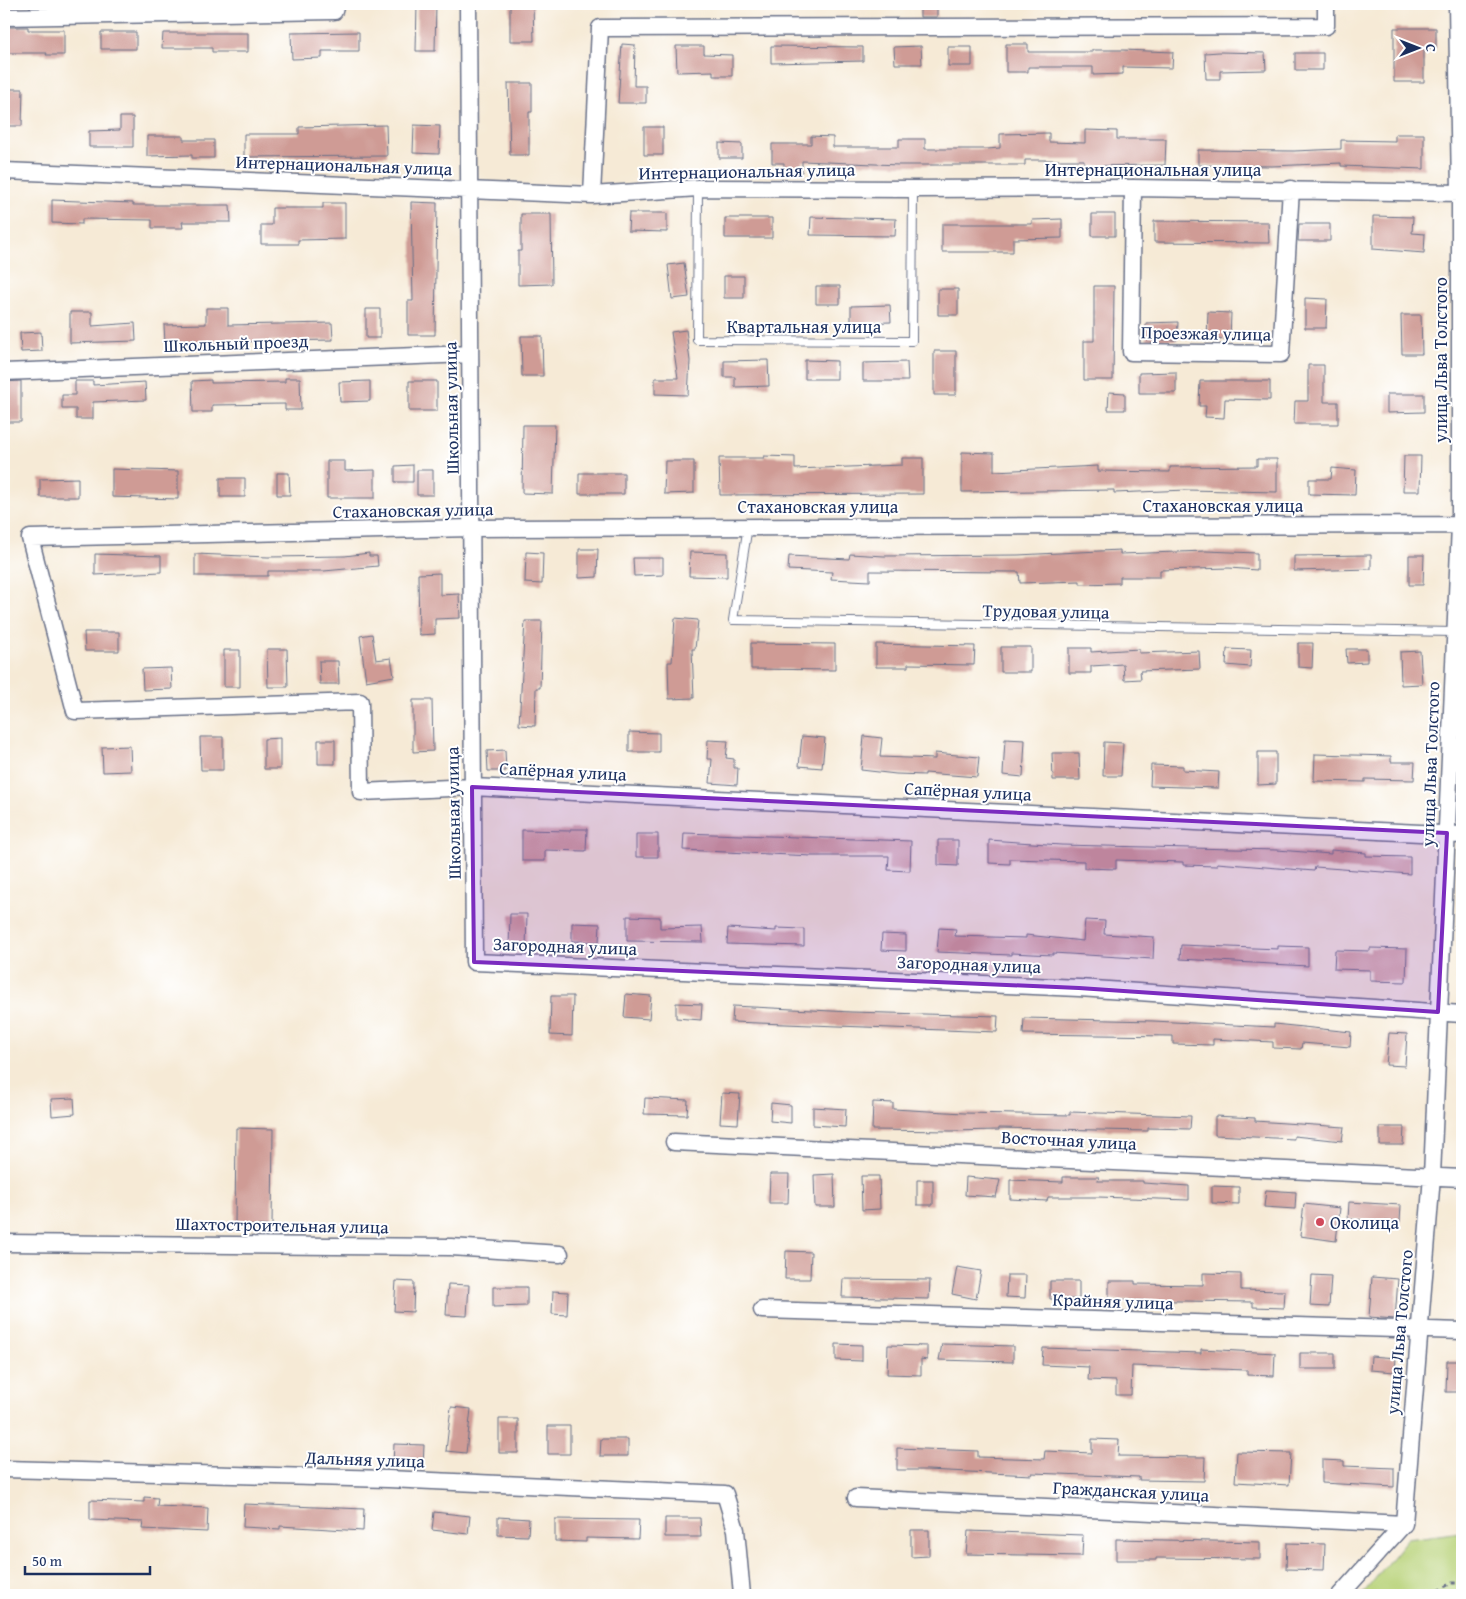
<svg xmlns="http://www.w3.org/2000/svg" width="1466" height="1599" font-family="'Gentium Book Plus',serif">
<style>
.green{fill:#b7d277;stroke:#69806a}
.building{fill:#cf9b95}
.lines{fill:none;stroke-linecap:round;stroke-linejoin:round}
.service-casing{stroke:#687088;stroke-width:10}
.minor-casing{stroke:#687088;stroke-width:19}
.path{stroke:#687088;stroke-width:3;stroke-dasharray:4 4;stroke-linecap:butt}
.service{stroke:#fff;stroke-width:8}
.minor{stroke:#fff;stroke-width:16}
.marked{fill:#7b2cbf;fill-opacity:0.2;stroke:#7b2cbf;stroke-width:4;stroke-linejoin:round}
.poi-dot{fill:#d1495b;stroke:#fff;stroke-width:2}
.labels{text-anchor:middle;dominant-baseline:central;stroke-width:4;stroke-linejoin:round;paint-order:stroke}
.street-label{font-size:18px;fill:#1b2f5e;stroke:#fff}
.poi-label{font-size:18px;fill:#1b2f5e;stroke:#fff;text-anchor:start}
</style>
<rect width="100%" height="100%" fill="#fff"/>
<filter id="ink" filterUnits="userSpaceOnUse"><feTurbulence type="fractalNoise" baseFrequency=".02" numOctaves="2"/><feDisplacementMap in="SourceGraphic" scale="10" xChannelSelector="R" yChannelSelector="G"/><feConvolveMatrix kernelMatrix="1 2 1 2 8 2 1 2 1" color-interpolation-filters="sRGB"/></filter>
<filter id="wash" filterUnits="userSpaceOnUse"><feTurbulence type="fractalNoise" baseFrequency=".0096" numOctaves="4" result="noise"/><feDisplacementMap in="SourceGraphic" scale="20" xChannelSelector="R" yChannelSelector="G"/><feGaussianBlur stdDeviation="1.12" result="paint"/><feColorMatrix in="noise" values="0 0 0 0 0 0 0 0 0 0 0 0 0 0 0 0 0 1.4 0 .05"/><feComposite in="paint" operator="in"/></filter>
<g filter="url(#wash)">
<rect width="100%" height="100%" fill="#f6ead6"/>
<path class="green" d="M1462,1532V1595H1362L1407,1539Z"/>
<g id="blocks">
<path class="building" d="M417,4H436L435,51H416Z
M510,4H533L534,41H510Z
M920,4H937V17H920Z
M7,27H28V30H64V55H46L47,53H7Z
M1394,28H1436V48H1424V82H1394Z
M101,32H136V49H101Z
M359,32V51H322V58L292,59L291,33Z
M163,33H248V52H212V48H162Z
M622,44L635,45L634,86H646V103H618Z
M1006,44H1028V52H1092V50H1123L1173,52L1172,68L1123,67V74L1093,75V67H1028V72H1006Z
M676,46H704V54L732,55V76H713V71L677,72Z
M771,46L863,47V61L771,63Z
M921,46L922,64H895L894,47Z
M948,47H972V66H948Z
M1219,52L1265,53L1266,70L1220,71V79H1206L1205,53Z
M1295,53H1323V70H1295Z
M508,83H532V112H529V155H510Z
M4,89H23L22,126H4Z
M120,117H133V147H89V131L120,130Z
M386,125L387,156L244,157V134H299V127Z
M414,125L440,126L439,154L413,153Z
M644,127H663V155H644Z
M1085,130L1117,131V139H1166L1165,165L1084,166V160H1025V165H899L802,161V172H784V163H772V144H811V136L833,137V147H899V139H925V149H987L1000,148V134L1049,133V142L1085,143Z
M1395,134H1424V169L1341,166V163L1272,166L1198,165V150L1294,151L1341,149V140L1395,141Z
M147,136H183V140H214V158H192V155L147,156Z
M719,143L742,144V158H719Z
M52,200L133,203V205H230L231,222H182L183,228H152V220L82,219V224L52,223Z
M411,202L437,203L435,335H408V301H413Z
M323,203H345V239L298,240V244H261V225H272V208H323Z
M629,213H667V232L628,231Z
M521,214H551L552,284L518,285V251H521Z
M1092,214H1115V236H1092Z
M1373,216L1413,217L1412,233L1425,234L1424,253L1373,249Z
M811,217L896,219L895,236L810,235Z
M725,218H772V238H725Z
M1062,219V238L1013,239V252H942V224H1032V220Z
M1154,221L1268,222L1269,243L1154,242Z
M1299,224H1330V241H1298Z
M684,263L689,297L672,299L668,265Z
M724,276H744V298H724Z
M816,286H840V304H816Z
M1094,286H1114L1113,380H1084V341H1094Z
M938,289H958V315H938Z
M1305,298L1327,299L1326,328H1305Z
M890,305L891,322L851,323V306Z
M206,308H228V325L332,323L333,340L165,343L164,325L206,324Z
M366,309H380V338H366Z
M70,312H92V326L135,323L136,341L70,343Z
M1208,312L1231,313L1230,340L1207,339Z
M1401,315H1421L1422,354H1402Z
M1178,322L1177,340H1146V323Z
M686,330L690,361L688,395L655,394V378H678L671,332Z
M41,332L42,351L21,352L20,333Z
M521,336H542L543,376H522Z
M934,351H956V395H934Z
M768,360L769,386L735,387V377H724V361Z
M805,360L837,361V379H805Z
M907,362L908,381H863V363Z
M1308,365H1324V402H1338V424H1294L1295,401H1308Z
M1176,372V393H1139V373Z
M285,378H300L301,410H285V404L212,405V412H193L192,381L211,380V383L285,382Z
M21,381V422H4V382Z
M75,381H93V385L145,382L146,400L93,402V419H76V409H62V395H75Z
M370,381V401L340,402L339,382Z
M409,381H437V411H409Z
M1200,381H1270V400L1225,399L1224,418L1205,417L1206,406H1199Z
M1109,392L1125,393V410H1108Z
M1387,394H1424V412L1387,413Z
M523,425H555L553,494L522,493Z
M962,452L994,453V471L1098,466V471L1170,472V467L1257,466V459H1277V492L1187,490L1114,493V490L962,492Z
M764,456L795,457V469L902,465V458H923V494L720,495L719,458H764Z
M1404,456H1421L1420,491H1403Z
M327,461H345V471L375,470V498H327Z
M665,461H694V493L664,494Z
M413,465V482H395V466Z
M1332,468L1356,470L1355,495L1309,494V479H1331Z
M112,469L178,471V499L112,497Z
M417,470H433V495H417Z
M277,473H289L290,495H277Z
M579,473H624V494H579Z
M78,478V497H40V479Z
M220,478H245V497H220Z
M579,549H598L597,577L579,578Z
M1120,550V554L1206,551L1257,553V570L1229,568L1160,570V577H1120V583L1080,584V581L1020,583L1019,572L870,571V581L831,579L832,572L788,570L789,556L849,559L850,554L884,556L1018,555Z
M526,552L543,553L542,584L525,583Z
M690,552L727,553V577L689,576Z
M369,553V556H377L378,566L324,571H268V576H195V554L268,557L345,556Z
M95,554L161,556V572L95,575Z
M1371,555V569L1294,571V556Z
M1409,555H1424L1423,585H1409Z
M633,558H663V575L634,576Z
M440,573V595L459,594L460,618L435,619V634L419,635L418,574Z
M675,618L698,620L695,649H692L694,698L669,699L668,662H672Z
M525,621H542L540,688H536L535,726L519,725Z
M84,632H119V651H85Z
M372,634L376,660L391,658L394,676L366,681L360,636Z
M751,643L835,644V670L751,669Z
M1298,643H1313L1312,668L1298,667Z
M876,644L975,646L974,665L908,664V667H876Z
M1001,647H1031V672H1001Z
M1069,648H1091V652L1139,649V653L1199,651L1200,669L1140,671L1141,679L1124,680L1123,664L1091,666V673H1069Z
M267,649H287L288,687H268Z
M1227,649L1251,650L1250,667L1226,665Z
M1346,649H1367V662L1347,663Z
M224,650H240V687H224Z
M1420,651L1422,684L1401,685L1400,652Z
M319,661H338L339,684H320Z
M171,668L172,689L143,690L142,669Z
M413,700H432L433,751L413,752Z
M629,732L659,733V752H629Z
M802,736L825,738L822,768L799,766Z
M864,736L882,738L880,757L935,759V753L979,757L977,777L925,773V775L896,774L861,770Z
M200,737H223V770H201Z
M280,738V769H264V739Z
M1005,739L1025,740L1023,777L1003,775Z
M318,740H335V764H318Z
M708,740L728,741L726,758L734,759V768H738L737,785L710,783L712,759H707Z
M1104,742L1123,743L1121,776H1103Z
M130,746L131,771L103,772L102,747Z
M505,750L506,771H488L487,751Z
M1258,752H1276V784L1258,785Z
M1052,753H1079L1080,780H1053Z
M1315,754L1391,756V762H1415L1414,780L1365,779V782L1314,781Z
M1151,765L1183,766V770L1219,772L1218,788L1150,786Z
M570,829H587L586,851L545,850V861H522V830L570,831Z
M684,833L911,841L910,871L888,870L889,856H812L683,850Z
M636,834H658V857H636Z
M938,840H958V866L938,865Z
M989,840L1061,845L1277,850L1331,854V850L1366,853V856L1410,857V874L1315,867L1314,871L1217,863V866L1183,865V862L1116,860V869L1084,868V861L1010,859V864L989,863Z
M510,914H527L526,948H509Z
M627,916L660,917V928L702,927L703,942L627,941Z
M1085,920L1105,921L1104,934L1154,937L1153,959L1053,953V955L1011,953V955L937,952L939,928L956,929L955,936L1026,938V935L1083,941Z
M572,923L600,924L599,942L572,941Z
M728,928L776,931V928L804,929V946L727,944Z
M882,934L906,935V951L881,950Z
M1181,945L1278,949V946L1308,947V966L1180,959Z
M1370,948L1407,949L1406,982L1370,981V970L1334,969L1335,950L1370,951Z
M626,994L651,996L649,1019L624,1017Z
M551,996H573L572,1036L550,1035Z
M676,1003L702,1004L701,1020L676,1018Z
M733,1006L851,1012L998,1016L997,1032L732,1022Z
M1024,1018L1153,1021L1274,1027V1024L1351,1032L1350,1047L1302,1043L1301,1049L1273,1048V1042L1213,1039V1045L1173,1044V1036L1023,1034Z
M1389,1033L1407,1034L1405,1066L1386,1065Z
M722,1093L740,1094L738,1124L720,1123Z
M74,1098L75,1114L52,1116L51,1099Z
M645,1098L688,1100L687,1115L644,1114Z
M873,1102L893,1103V1109L964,1113L1070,1115V1112L1191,1116L1190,1129L1148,1128V1131L999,1128V1130L951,1131L872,1130Z
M771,1103L791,1105V1123L770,1121Z
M813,1107L846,1109L845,1127L813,1125Z
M1215,1116L1255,1118V1121L1344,1127L1342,1141L1294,1136V1139L1215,1135Z
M1380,1127H1404L1403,1145H1380Z
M236,1128L273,1129L272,1226L235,1225Z
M770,1174H789L788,1203H769Z
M834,1174L835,1207H815L814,1175Z
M861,1176H879L880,1209L862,1210Z
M966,1177L1000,1180L996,1197L965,1195Z
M1063,1177H1099L1098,1181H1143V1183L1189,1186V1200L1098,1197H1048L1047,1201L1010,1199V1180L1063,1182Z
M917,1180H933V1205H917Z
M1212,1186L1239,1187V1204L1212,1203Z
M1266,1190L1296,1192L1295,1209L1264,1207Z
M1349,1202L1401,1205L1400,1222L1348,1219Z
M1304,1204L1340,1208L1336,1241L1300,1236Z
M786,1251L811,1252L810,1279H785Z
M957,1267L981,1271L976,1299L952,1294Z
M1203,1273L1241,1274V1290L1285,1291L1284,1308L1253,1307V1302L1109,1300V1281H1135V1284L1203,1285Z
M1007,1275H1026L1025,1298L1006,1297Z
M1312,1275L1331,1276L1329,1307L1310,1306Z
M1372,1277L1398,1279L1395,1319L1369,1317Z
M843,1279L930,1280L929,1299L842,1297Z
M396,1281L414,1282L413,1312L394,1311Z
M1050,1281H1079V1299H1050Z
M448,1284L469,1285L467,1316L446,1315Z
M493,1287H527V1306L493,1307Z
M553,1291L568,1292L567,1315L552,1314Z
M836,1344L862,1345V1361L836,1360Z
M942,1344L1013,1346V1362L939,1360Z
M888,1345L927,1346V1360L921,1359V1375L887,1374Z
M1043,1348L1201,1353V1349L1275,1353L1274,1376L1247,1375V1370L1132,1366L1131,1395H1116V1381L1088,1380L1089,1367L1042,1365Z
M1300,1353H1335V1369H1300Z
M1371,1356L1396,1358L1395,1372L1370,1370Z
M1447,1361H1462V1392H1446Z
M451,1407L471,1409L466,1453L446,1451Z
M499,1419H518V1453H499Z
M548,1426H570V1454H548Z
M601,1439H628V1456H600Z
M1092,1439L1119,1440L1118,1456L1205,1457L1204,1481L1139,1480V1477L1032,1473V1475L927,1470H897V1448L978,1451V1457L1044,1459L1045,1451L1092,1453Z
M394,1444L424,1445L423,1465L393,1464Z
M1237,1452L1291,1453L1289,1485L1235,1482Z
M1322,1460L1344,1461V1466L1394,1468V1487L1322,1483Z
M144,1497L158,1498L157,1506L208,1508L207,1532L142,1529L143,1522L90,1520V1500L144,1502Z
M244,1504L364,1509L363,1531L280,1526V1529L243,1527Z
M434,1512L470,1516L468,1534L432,1530Z
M498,1517L529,1519L528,1536L498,1535Z
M665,1518H700L701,1537H665Z
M555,1519L639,1520L638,1539L586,1538V1542L555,1541Z
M911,1530H929V1556L911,1557Z
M968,1531L1083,1535L1082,1556L966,1554Z
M1116,1539L1260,1542V1559L1156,1558V1560H1116Z
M1287,1543L1325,1544L1324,1570L1286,1569Z"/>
</g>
</g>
<g filter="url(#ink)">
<use href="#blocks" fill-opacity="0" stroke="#687088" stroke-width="1"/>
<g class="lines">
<g class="service-casing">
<path id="service" d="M698,188L697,340L912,341L913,189
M748,526L733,620L1455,632"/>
</g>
<g class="minor-casing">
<path id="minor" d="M468,4L474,962L1079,988L1462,1014
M4,17L334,11L336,4
M4,171L592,195L698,188L913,189L1133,188L1462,193
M1133,188L1131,352L1281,354L1291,189
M592,195L600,28L1326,26V4
M4,372L469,354
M1462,525L472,528L30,538L75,711L360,702L361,792L472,787L1462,835
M674,1142L1462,1178
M4,1243L451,1247L560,1254
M762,1310L1462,1331
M4,1469L388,1479L725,1494L736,1530L742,1595
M856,1498L1404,1524
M1404,1524L1432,1176L1460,525V193L1457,4
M1340,1595L1404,1524"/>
</g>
<path class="path" d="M1431,1595L1451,1583H1462"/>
<use href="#service" class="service"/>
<use href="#minor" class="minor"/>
</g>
</g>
<path class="marked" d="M472,787L1447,833L1438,1012L1079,988L474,962Z"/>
<circle class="poi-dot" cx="1320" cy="1222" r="5"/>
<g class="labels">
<g class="street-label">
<text transform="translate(344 165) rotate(2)">Интернациональная улица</text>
<text x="1153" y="169">Интернациональная улица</text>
<text transform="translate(747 171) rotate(-1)">Интернациональная улица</text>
<text x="804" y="326">Квартальная улица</text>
<text transform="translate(1206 333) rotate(1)">Проезжая улица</text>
<text transform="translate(236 343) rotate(-2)">Школьный проезд</text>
<text transform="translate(1440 360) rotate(-90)">улица Льва Толстого</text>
<text transform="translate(451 408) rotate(-91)">Школьная улица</text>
<text x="1223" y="505">Стахановская улица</text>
<text x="818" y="506">Стахановская улица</text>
<text transform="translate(413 510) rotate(-1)">Стахановская улица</text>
<text transform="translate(1046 611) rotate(1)">Трудовая улица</text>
<text transform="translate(1430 764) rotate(-88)">улица Льва Толстого</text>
<text transform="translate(563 771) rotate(3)">Сапёрная улица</text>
<text transform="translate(968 791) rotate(3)">Сапёрная улица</text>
<text transform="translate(453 813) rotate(-91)">Школьная улица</text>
<text transform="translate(565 946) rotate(2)">Загородная улица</text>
<text transform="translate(969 964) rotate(2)">Загородная улица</text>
<text transform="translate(1069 1140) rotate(3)">Восточная улица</text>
<text transform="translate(282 1225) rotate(1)">Шахтостроительная улица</text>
<text transform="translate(1113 1301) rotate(2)">Крайняя улица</text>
<text transform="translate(1399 1332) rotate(-85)">улица Льва Толстого</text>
<text transform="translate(365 1459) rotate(2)">Дальняя улица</text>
<text transform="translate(1131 1491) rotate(3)">Гражданская улица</text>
</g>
<g class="poi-label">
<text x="1330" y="1222">Околица</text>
</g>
</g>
<rect width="1466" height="1599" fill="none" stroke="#fff" stroke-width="20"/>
<g transform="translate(1418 48) rotate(90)" stroke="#ffffff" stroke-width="4" paint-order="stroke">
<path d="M0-4L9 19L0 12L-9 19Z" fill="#1b2f5e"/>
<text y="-8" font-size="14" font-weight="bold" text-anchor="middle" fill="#1b2f5e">С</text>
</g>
<path d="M25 1566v8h125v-8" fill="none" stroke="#1b2f5e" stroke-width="2.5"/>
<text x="32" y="1566" font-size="15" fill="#1b2f5e" stroke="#ffffff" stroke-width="4" paint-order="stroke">50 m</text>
</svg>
